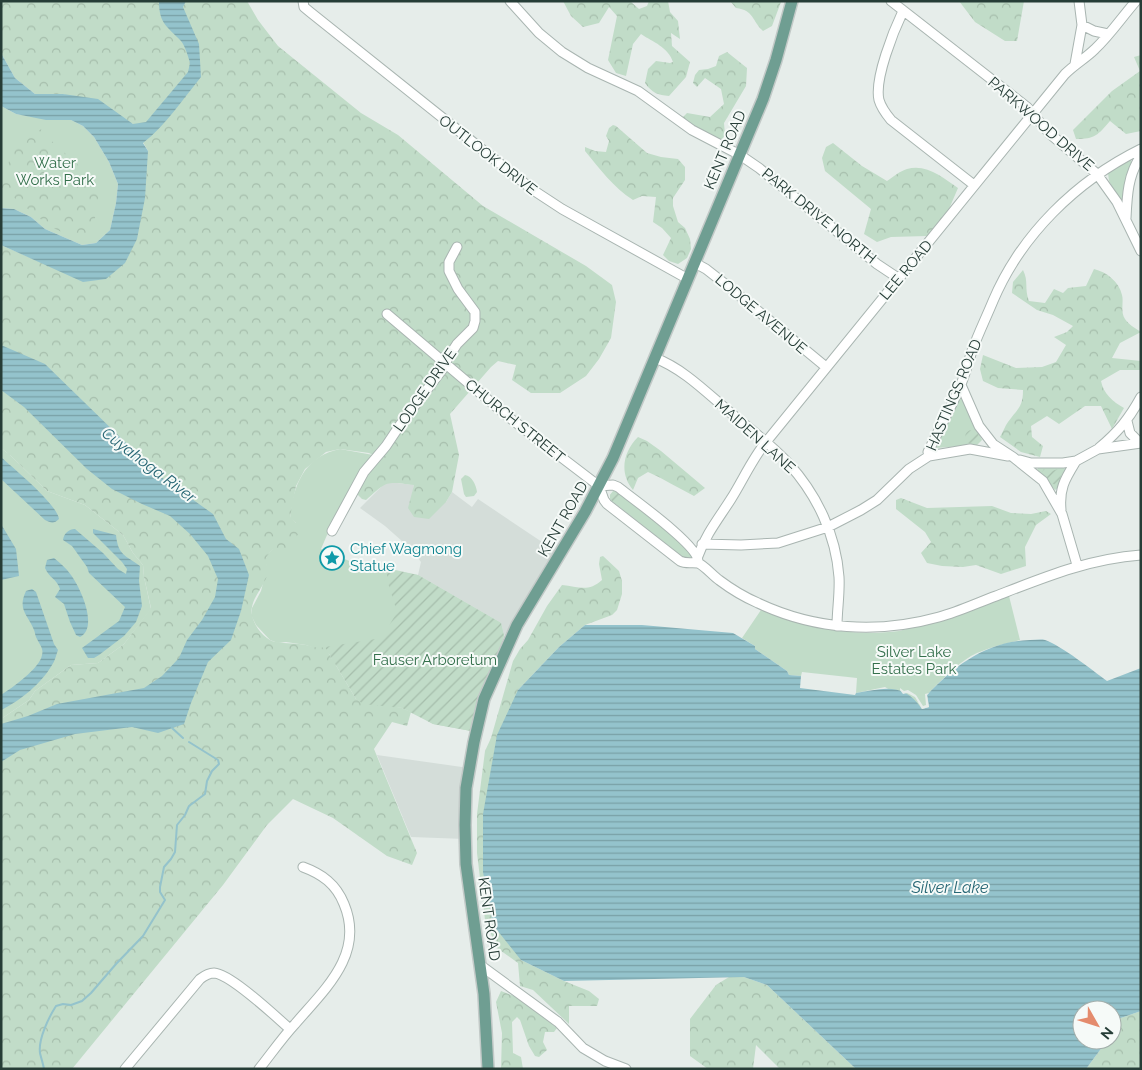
<svg xmlns="http://www.w3.org/2000/svg" width="1142" height="1070" font-family="Raleway,sans-serif">
<style>
.built{fill:#d4ddd9}
.green{fill:#c1dcc8}
.forest{fill:url(#forest-crowns)}
.garden{fill:url(#garden-furrows)}
.water{fill:url(#water-rules)}
.pier{fill:#e6edea}
.lines{fill:none;stroke-linecap:round;stroke-linejoin:round}
.stream{stroke:#94c3cc;stroke-width:2}
.minor-casing{stroke:#a9b5b1;stroke-width:11}
.major-casing{stroke:#c2c9c7;stroke-width:14}
.minor{stroke:#fff;stroke-width:9}
.major{stroke:#6f9e92;stroke-width:11}
.labels{text-anchor:middle;dominant-baseline:central;stroke-width:4;stroke-linejoin:round;paint-order:stroke}
.street-label{font-size:15px;fill:#263d37;stroke:#f6faf8}
.park-label{font-size:15px;fill:#34704c;stroke:#f6faf8}
.culture-label{font-size:15px;fill:#0d838f;stroke:#f6faf8;text-anchor:start}
.water-label{font-size:16px;font-style:italic;fill:#266674;stroke:#f6faf8}
</style>
<defs>
<pattern id="forest-crowns" width="20" height="18" patternUnits="userSpaceOnUse" patternTransform="scale(1.25)"><rect width="20" height="18" fill="#c1dcc8"/><path d="M2 6a3 3 0 1 1 6 0M12 15a3 3 0 1 1 6 0" fill="none" stroke="#a6beac"/></pattern>
<pattern id="garden-furrows" width="10" height="10" patternUnits="userSpaceOnUse" patternTransform="scale(1.25)"><rect width="10" height="10" fill="#c1dcc8"/><path d="M-1 1l2-2M0 10L10 0M9 11l2-2" fill="none" stroke="#a6beac"/></pattern>
<pattern id="water-rules" width="6" height="5" patternUnits="userSpaceOnUse" patternTransform="scale(1.25)"><rect width="6" height="5" fill="#94c3cc"/><path d="M0 2.5h6" fill="none" stroke="#79a0a6"/></pattern>
</defs>
<rect width="100%" height="100%" fill="#e6edea"/>
<path class="built" d="M389,482L414,485L412,495L446,502L452,492L472,507L478,499L554,550L504,636L501,623L418,575L421,562L411,549L385,526L360,508L383,485Z
M377,755L469,768L465,839L411,837Z"/>
<path class="green" d="M1,106L16,114L46,119L71,120L83,126L94,137L109,162L118,184L116,203L110,230L96,243L82,245L45,229L31,217L14,209L1,208Z
M1130,159L1132,163L1123,198L1122,200L1119,199L1109,181L1108,173Z
M961,396L982,440L977,445L935,448L959,397Z
M1,448L10,455L47,491L85,505L123,535L133,553L143,565L144,577L151,609L124,644L98,663L71,665L35,691L29,700L1,719Z
M340,449L373,455L333,521L321,549L354,563L418,575L501,623L504,636L471,731L433,724L333,663L330,654L306,645L286,642L278,643L270,640L256,625L252,617V608L261,591L267,568L265,560L268,554L296,523L290,518C293,485 305,456 340,449Z
M1063,467L1066,470L1058,488L1055,490L1037,470L1038,468Z
M465,475C472,476 476,485 477,492L474,496L466,497L464,494L461,479Z
M613,491H617L692,550L691,558H684L612,501L610,495Z
M1009,596L1020,640C1004,644 986,648 971,656C955,666 940,681 927,695L929,707L922,709L885,687L856,693L857,678L802,672L801,676L789,675L787,671L755,649V646L742,638L761,610C801,627 855,637 899,631C908,629 917,626 925,624C954,616 981,607 1009,596Z"/>
<path class="forest" d="M1,1H247L258,20L278,46L361,113L398,135L483,206L586,266L612,285L616,302L611,338L599,359L586,376L560,393H531L512,380L516,365L498,361L491,367L450,414L459,455L452,492L446,502L429,519L414,517L408,508L414,485C385,481 387,481 366,500L362,499L357,494L356,490L377,457L369,453L340,449L326,452L305,469L296,486L290,517L296,523L299,533L288,548L273,549C259,563 271,563 267,576C263,587 254,596 252,607C249,620 263,640 276,642C286,644 297,643 306,645C314,647 317,649 325,647L356,699L402,708L411,712L407,726L392,722L374,749L417,853L412,865L387,856L333,818L293,799L267,825L223,885L72,1069H1V719L29,700L35,691L71,665L98,663L124,644L151,608L144,577L143,565L133,553L123,535L85,505L47,491L10,455L1,448V245L56,269L106,279L148,151L133,124L63,94H35L15,78L1,53Z
M563,1H630L639,9L647,6L649,1H668L670,12L678,21L680,39L671,33L672,46L690,62L686,77L669,96C658,95 652,93 645,83L648,69L656,61L670,63L673,62C668,47 653,42 641,34L633,44L626,76L616,73L608,60L617,16L609,7L599,23L583,27L571,16Z
M730,1H780L781,2L772,26L763,31C752,21 754,10 736,8Z
M959,1H1024L1017,41H1005L975,22Z
M727,52L747,68L746,86L724,123L725,135L720,142L681,119L687,113L710,117L724,104L721,89L705,78L697,87L693,83L695,75L699,70L708,69L716,66L719,56Z
M1141,55V131L1126,134L1110,121C1098,135 1095,139 1076,139L1073,130L1112,91L1140,71L1134,57Z
M613,125L616,126L647,153L661,157L678,159L685,167V180L673,198V206L678,222L685,228L690,239L691,249L687,258L678,264L669,261L663,255L671,238L662,228L653,222L656,197L642,196L633,200C613,187 600,169 585,151V147L595,151L606,152L609,141L606,136L609,128Z
M42,129L45,135L98,183V209L88,238L59,231L48,225L8,193H1V173L8,165L11,153L28,135Z
M833,143L862,166L887,181C893,177 900,171 907,169C926,163 944,178 958,188L949,209L927,236L891,237L877,242L864,234L871,209L825,171L822,158L826,147Z
M1094,269C1106,272 1119,281 1122,295C1124,302 1120,311 1125,319C1128,324 1135,328 1141,332L1120,343L1112,358L1141,361V370H1120L1101,381C1103,393 1113,402 1124,408L1112,429L1101,406H1085L1059,424L1047,416L1031,426L1032,437L1043,446L1040,457L1021,452L1000,437C1003,432 1005,426 1008,422C1017,409 1023,408 1023,390L998,388L983,381L980,369L983,355L1016,368L1042,367L1056,362L1066,345L1054,337L1067,332L1073,326L1053,315L1037,310L1012,293L1013,282L1023,270C1029,282 1024,288 1029,301L1045,303L1054,289L1063,293L1068,288L1086,286Z
M638,437L647,441L661,451L705,488L694,496C678,488 664,479 648,472L638,478L633,490C619,473 623,452 638,437Z
M901,498L927,508L992,506L1011,513L1031,514L1046,511L1051,514L1036,525L1025,547L1026,566L1001,574L976,565L963,567L942,566L927,563L921,553L931,542L925,532L896,509V500Z
M603,556L619,571L622,581V594L617,610L612,615L585,625L559,647L518,690L521,960L564,981L589,991L599,999L597,1006H569V1024L533,990L520,986L518,963L497,948L485,920L477,853V814L485,751L491,738L513,661L520,649L528,640L547,606L562,585C579,587 589,592 602,580L599,564L600,557Z
M729,977H744L767,985L856,1069H780L756,1045L753,1069H708L690,1056V1019L716,985Z
M501,991L519,998L557,1028L554,1032H545L543,1042L547,1050L539,1057L535,1056L529,1046L520,1020L517,1017L512,1022L513,1053L521,1057L523,1069H501L502,1033L496,1002Z
M1141,1011V1069H1086L1103,1046L1104,1040H1112V1021Z"/>
<path class="garden" d="M965 437a7 7 0 1 1 14 0a7 7 0 1 1-14 0Z
M1044,469L1049,472L1058,469L1062,472L1060,479L1057,485C1052,485 1044,477 1042,472Z
M615,490L623,496L621,501L615,504L610,499V495Z
M386,568L418,575L501,623L504,636L471,731L433,724L402,708L363,704L356,699L325,647L382,638L397,612L388,583Z"/>
<path class="water" d="M159,1H186L183,7L199,44L201,77C183,99 166,125 143,143L148,151L145,198L137,239L125,263L106,279L83,282L1,245V208L14,209L31,217L45,229L82,245L96,243L110,230L116,203L118,184L109,162L94,137L83,126L71,120H46L16,114L1,106V53L15,78L35,94H63L98,99L133,124L146,122L188,72L190,63C188,56 185,46 181,41C167,26 159,24 159,1Z
M1,345L45,364L161,477L213,514L226,539L239,549L249,575L241,611L231,640L208,662L191,703L184,724L158,733L132,727L75,734L20,750L1,762V724L28,716L57,704L144,688L162,676L179,658L187,640L202,620L215,597L218,579L208,556L190,534L170,516L142,504L112,489L87,469L24,407L1,390Z
M1,457C14,469 57,504 59,519C54,524 51,523 45,520L1,479Z
M1,524L16,549L19,576L1,580Z
M75,529L103,553L118,569L126,574L127,569L122,562L93,533V529L116,535C118,555 125,555 140,566L139,581L142,606L136,622L124,636L99,655L94,658H88L82,648L119,621L125,607L89,573L87,567L72,546L63,540C64,533 69,529 75,529Z
M54,558C60,563 66,568 71,575C80,587 99,627 80,637L76,635L70,622L64,604L55,597L60,589C57,579 49,578 45,568L47,560Z
M32,589L36,592L54,644L58,650C56,655 55,661 52,665C42,683 20,701 1,710V695C12,688 40,668 42,655C44,648 39,644 36,637C35,635 35,632 34,630C28,615 17,610 26,591Z
M585,625H642L733,633L755,646V649L787,671L789,675L801,676L800,688L855,695L856,693C884,688 904,682 922,709L929,707L927,695C955,665 987,641 1030,640C1035,640 1041,639 1045,640C1062,646 1092,670 1107,681L1141,668V1011L1112,1021V1010H1082V1040H1104L1103,1046L1086,1069H856L767,985L744,977L564,981L521,960L493,925L483,872V814L497,735L518,690L559,647Z"/>
<path class="pier" d="M900,688L904,691L908,690L916,695L923,706L926,705L925,694L929,693L927,695L929,707L922,709L915,697L907,693L903,694L900,690Z"/>
<g class="lines">
<path class="stream" d="M172,728L183,738
M44,1069C43,1063 41,1058 40,1053C38,1039 49,1017 56,1006L63,1004L71,1005L82,1001L91,993L116,964L143,936L165,900L160,892V887L164,867L171,859L175,852L177,825L185,815L189,806L205,794L207,781L212,771L219,764L218,760L189,742"/>
<g class="minor-casing">
<path id="minor" d="M303,1L304,7L310,12L533,190L562,209L688,279
M510,1L539,33L562,52L588,68L638,91L692,130L740,155L759,168L877,264L898,278
M891,1L1027,107L1049,133L1097,174L1117,202L1141,251
M903,11C894,30 874,79 879,100C881,107 886,114 891,120L974,185
M1082,25L1094,31L1108,34
M1075,64L1082,25L1079,1
M1126,218C1127,196 1128,174 1141,156
M695,263L706,269L729,287L826,367
M387,314L506,415L599,486
M655,358C684,369 708,394 732,414C751,430 772,445 789,464C817,495 836,535 839,577C840,593 837,610 837,626
M961,385L979,426L993,444L1013,457L1043,481L1062,514L1077,565
M1127,421L1130,433L1140,443
M1099,448C1118,432 1129,419 1141,397
M929,456L970,449L1008,456
M1020,460L1031,463H1063L1076,461L1098,449L1141,443
M599,486L604,500L607,504L680,561C686,564 691,562 698,563C704,565 713,576 719,580C731,589 744,597 758,603C815,630 878,634 939,617C958,612 977,603 996,596C1045,577 1088,559 1141,555
M599,486L613,485L618,487C633,499 698,545 698,561
M1061,510C1059,488 1065,479 1076,461
M332,531L364,472L386,446L400,425L442,370L448,358L457,344L473,328L475,321V312L458,289L449,271V262L457,247
M702,544L741,545L778,543L828,527L861,510L877,500L909,469L929,456L928,452C939,430 950,409 960,387C965,375 968,363 972,351C978,334 986,318 993,301C1021,235 1076,181 1141,149
M698,556C706,534 719,518 731,499C743,480 752,459 766,442L1065,74C1075,64 1086,58 1095,49C1110,35 1122,17 1136,1
M480,965L558,1022L583,1048L605,1061L626,1069
M125,1069L200,979C204,976 208,973 214,973C231,974 276,1017 290,1029
M259,1069C271,1054 282,1038 295,1024C325,989 365,954 344,904C336,884 322,874 303,867"/>
</g>
<g class="major-casing">
<path id="major" d="M488,1069L484,994L466,864L465,825L466,788L474,742L484,699L517,625L585,512L613,458L763,99L776,60L792,1"/>
</g>
<use href="#minor" class="minor"/>
<use href="#major" class="major"/>
</g>
<defs>
<g id="sight-ring" transform="scale(1.25)"><circle r="9.5" fill="#f6faf8" stroke="#0f9aa8" stroke-width="1.5"/><path d="M0-6L1.8-2.2L6-1.7L2.9 1.2L3.7 5.4L0 3.3L-3.7 5.4L-2.9 1.2L-6-1.7L-1.8-2.2Z" fill="#0f9aa8"/></g>
</defs>
<g fill-rule="evenodd">
<use href="#sight-ring" x="332" y="558"/>
</g>
<g class="labels">
<g class="street-label">
<text transform="translate(1041 124) rotate(41)">PARKWOOD DRIVE</text>
<text transform="translate(725 150) rotate(-67)">KENT ROAD</text>
<text transform="translate(488 155) rotate(38)">OUTLOOK DRIVE</text>
<text transform="translate(819 216) rotate(39)">PARK DRIVE NORTH</text>
<text transform="translate(906 270) rotate(-50)">LEE ROAD</text>
<text transform="translate(761 314) rotate(40)">LODGE AVENUE</text>
<text transform="translate(425 390) rotate(-55)">LODGE DRIVE</text>
<text transform="translate(954 395) rotate(-67)">HASTINGS ROAD</text>
<text transform="translate(515 421) rotate(39)">CHURCH STREET</text>
<text transform="translate(755 436) rotate(42)">MAIDEN LANE</text>
<text transform="translate(563 519) rotate(-60)">KENT ROAD</text>
<text transform="translate(489 919) rotate(82)">KENT ROAD</text>
</g>
<g class="park-label">
<text x="55" y="163">Water<tspan x="55" dy="17">Works Park</tspan></text>
<text x="914" y="652">Silver Lake<tspan x="914" dy="17">Estates Park</tspan></text>
<text x="435" y="660">Fauser Arboretum</text>
</g>
<g class="culture-label">
<text x="350" y="549">Chief Wagmong<tspan x="350" dy="17">Statue</tspan></text>
</g>
<g class="water-label">
<text transform="translate(149 465) rotate(37)">Cuyahoga River</text>
<text x="950" y="887">Silver Lake</text>
</g>
</g>
<rect width="1142" height="1070" fill="none" stroke="#263d37" stroke-width="5"/>
<g transform="translate(1097 1025) rotate(129)"><circle r="24" fill="#f6faf8" stroke="#a3aeab"/>
<path d="M0-4L9 19L0 12L-9 19Z" fill="#e48b6d"/>
<text y="-8" font-size="14" font-weight="bold" text-anchor="middle" fill="#263d37">N</text>
</g>
</svg>
